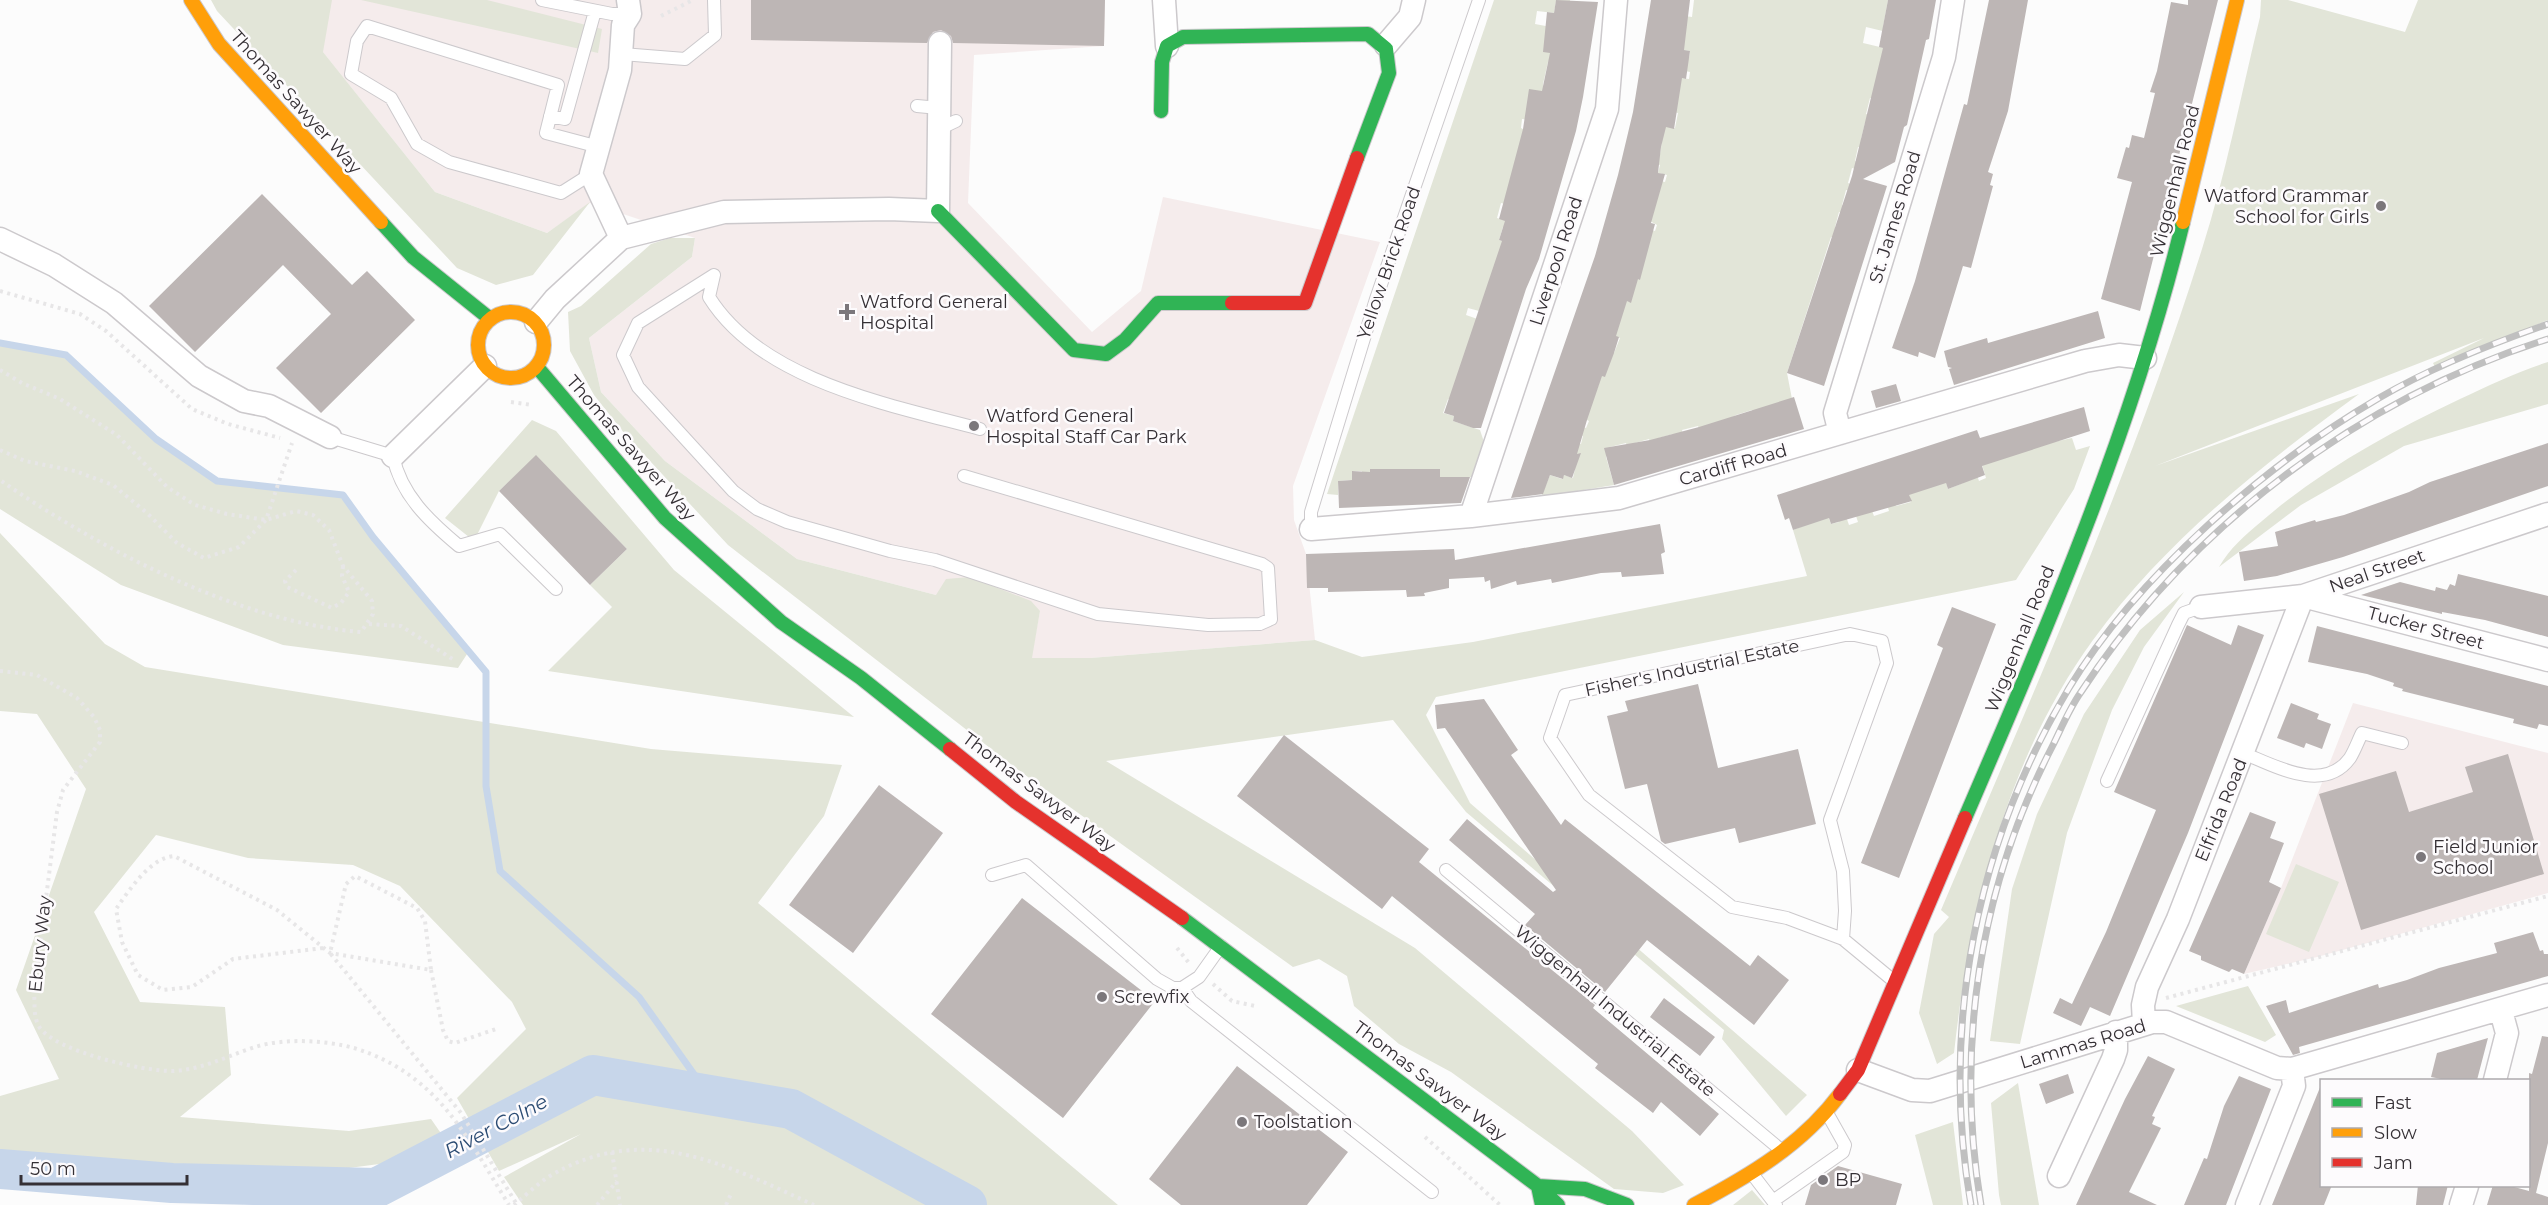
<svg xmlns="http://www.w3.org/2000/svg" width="2548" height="1205" font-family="Montserrat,sans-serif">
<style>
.education{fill:#f5ecec}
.green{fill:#e2e5d8}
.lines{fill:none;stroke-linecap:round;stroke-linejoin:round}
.stream{stroke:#c7d6ea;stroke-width:7}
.river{stroke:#c7d6ea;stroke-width:40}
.building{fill:#bdb6b5}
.lane-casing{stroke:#ccc9cc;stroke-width:14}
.street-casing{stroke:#ccc9cc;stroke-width:25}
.fast-casing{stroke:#ccc9cc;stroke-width:16}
.slow-casing{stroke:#ccc9cc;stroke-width:16}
.jam-casing{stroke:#ccc9cc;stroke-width:16}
.path{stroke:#e7e6e7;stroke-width:4;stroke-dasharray:3 4.5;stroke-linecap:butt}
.lane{stroke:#fff;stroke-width:12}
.street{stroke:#fff;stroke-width:22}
.fast{stroke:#30b455;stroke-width:14}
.slow{stroke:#ff9f0a;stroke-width:14}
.jam{stroke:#e5322d;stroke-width:14}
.rail-casing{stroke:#c0c0c0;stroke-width:7}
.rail{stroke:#fdfbfd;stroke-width:4.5;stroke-dasharray:14;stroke-linecap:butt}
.poi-dot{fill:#7b777b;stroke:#fdfbfd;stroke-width:2}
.labels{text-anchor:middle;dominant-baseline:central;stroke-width:5;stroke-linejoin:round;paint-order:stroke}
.street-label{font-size:18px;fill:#353035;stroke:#fdfbfd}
.poi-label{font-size:18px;fill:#353035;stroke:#fdfbfd;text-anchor:start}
.water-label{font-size:20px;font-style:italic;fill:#2c4c73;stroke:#fdfbfd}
</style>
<rect width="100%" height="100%" fill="#fcfcfc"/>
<path class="education" d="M317,0H1105L1104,46L974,55L968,203L1092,332L1141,291L1163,197L1380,242L1293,486L1294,520L1306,554L1315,640L1090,658H1031L1040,611L936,595L797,559L665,461L601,392L589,338L692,257L695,238L590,203L547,233L435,192L310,36Z
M2353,703L2548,753V893L2317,957L2244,974L2281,888Z"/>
<path class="green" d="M211,0H332L323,52L435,192L547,233L590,202L533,275L496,285L457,268L217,11Z
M361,0H487L602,29L598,53Z
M1494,0H1570V3L1556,1L1554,13L1537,11L1535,24L1567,30L1559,54L1548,62L1543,84L1548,123L1522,119L1521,128L1528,132L1524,209L1501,203L1497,218L1518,224L1516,230L1503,227L1499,240L1505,242L1479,311L1468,308L1466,315L1486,322L1459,402L1448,399L1443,413L1454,416L1453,421L1480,430L1484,442L1472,477H1440V469L1370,478H1362V471H1352V480L1338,481V495L1327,494Z
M1694,0H1888L1883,27L1896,30L1895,34L1866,27L1863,43L1897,51L1884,100L1870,98L1866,114L1878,117L1865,123L1861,139L1871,149L1858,147L1855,161L1866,164L1864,171L1852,168L1848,183L1859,187L1858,193L1846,190L1842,205L1853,208L1851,216L1839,212L1835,227L1843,241L1831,237L1787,373L1792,399L1755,420L1752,410L1736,415L1701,434L1698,426L1682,430L1684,439L1673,434L1659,438L1652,448L1649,439L1635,443L1629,453L1626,443L1610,447L1606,457L1614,485L1541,497L1550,475L1562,479L1564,475L1573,478L1575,469L1569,467L1578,443L1581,444L1583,436L1567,431L1570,423L1586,428L1589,421L1585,419L1599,384L1596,347L1614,353L1620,338L1602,332L1610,296L1631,302L1616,273L1640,279L1632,224L1655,231L1657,225L1650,221L1645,177L1665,182L1667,175L1658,173L1660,165L1648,162L1660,154L1662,141L1656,125L1675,128L1678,113L1660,110L1667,76L1689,79L1690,72L1680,70L1689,58L1690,51L1672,49L1677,15L1692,17Z
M2261,0H2288L2405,32L2418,0H2548V320L2435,367L2433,363L2484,338L2155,466L2359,394C2262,465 2165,541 2093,640C2006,760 1970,908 1954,1053L1937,1064L1919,1013L1934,934L1949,917L1941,910C2033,692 2131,475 2202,249C2226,174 2241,94 2260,17Z
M670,238H695L692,257L589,338L601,392L665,461L797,559L936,595L946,579L970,577L1031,601L1040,611L1032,658H1090L1315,640L1362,657L1473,642L1807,576L1793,530L1828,516L1831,524L1839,522L1841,502L1849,525L1858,522L1855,513L1865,493L1874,516L1889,511L1883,490L1890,488L1896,506L1911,502L1905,483L1942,470L1948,489L1963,483L1976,472L1979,481L1986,478L1980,458L2072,438L2076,450L2090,446L2074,489L2016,580L1436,697L1426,715L1470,803L1807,1095L1786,1116L1722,1039L1724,1030L1466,812L1393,720L1106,761L1415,948L1632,1131L1684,1185L1663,1193L1614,1189L1451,1072L1399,1044L1354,1006L1347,976L1319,959L1293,967L1021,772L728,545L624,433L594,395L570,351L568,312L581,306L651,244Z
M0,343L66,355L156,439L217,481L343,495L373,537L469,651L458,668L283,645L121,585L0,509Z
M2548,362V404L2404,446L2301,505L2219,567C2230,548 2245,535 2262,521C2321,470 2390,432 2460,399C2488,386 2518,371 2548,362Z
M532,420L556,431L674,570L854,717L548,671L612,607L590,585L627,549L536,456L499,491L474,541L445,518Z
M0,533L105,644L145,667L651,749L842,765L824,816L758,903L1118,1205H523L504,1177L581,1134L499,1171L457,1098L526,1029L512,1002L400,886L353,865L248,858L156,835L94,912L140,1002L225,1007L231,1075L180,1117L349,1131L431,1119L447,1142L402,1161L311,1173L191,1168L0,1152V1096L59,1079L16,990L86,789L37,714L0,711Z
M2184,592L2144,647L2112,710L2067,833L2020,1044L1990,1041L2012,889L2037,814L2084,714L2140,630Z
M2296,864L2339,882L2309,952L2266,934Z
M2248,986L2276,1035L2265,1042L2176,1006Z
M2018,1083L2039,1205H2001L1999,1195L1991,1103Z
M1953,1122L1963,1205H1933L1915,1135Z
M1752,1190L1765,1205H1733Z"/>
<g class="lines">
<path class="stream" d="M0,343L66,355L156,439L217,481L343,495L373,537L486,672V786L500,871L639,997L708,1094"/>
<path class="river" d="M0,1169L172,1183L376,1188L593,1075L791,1109L967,1205"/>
</g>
<path class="building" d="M751,0H1105L1104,46L953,43L951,36L941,30L933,32L927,43L751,40Z
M1556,0L1598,2L1583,97L1576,131L1539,259L1526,289L1481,428H1473L1453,421L1454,416L1444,413L1502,241L1499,240L1505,221L1499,219L1523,129L1529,89L1542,91L1550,53L1543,52L1547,12L1554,13Z
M1651,0H1690L1684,50L1690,51L1686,79L1682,78L1674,129L1666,127L1661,147L1658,173L1665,174L1651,223L1655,224L1640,280L1638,279L1631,303L1627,301L1616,336L1619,337L1614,353L1605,377L1602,376L1587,420L1577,454L1581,453L1572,478L1564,475L1563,479L1550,475L1543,494L1511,498L1595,256L1618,175L1633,112Z
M1888,0H1936L1929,39L1926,40L1907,125L1904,127L1895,162L1863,179L1887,186L1824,386L1787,373L1852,176L1883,48L1879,47Z
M1989,0H2028L2008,111L1988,172L1993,174L1990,185L1993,186L1971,268L1963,266L1935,358L1919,352L1918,357L1892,348L1915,281L1964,104L1967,105Z
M2188,0H2218L2140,311L2101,299L2132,182L2117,178L2126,147L2129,148L2132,135L2144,138L2155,93L2150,92L2157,71L2171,2L2188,5Z
M262,194L352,285L367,271L415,320L321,413L276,368L331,314L283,265L195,352L149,306Z
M2098,311L2105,338L1954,385L1949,369L1952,368L1948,367L1944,351L1987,338L1988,343Z
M1896,384L1901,401L1876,408L1871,391Z
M1794,397L1804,429L1614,485L1604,448L1650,440L1699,427Z
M2084,407L2090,431L1982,466L1985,475L1948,489L1946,483L1909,495L1912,501L1831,524L1829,518L1793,530L1789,518L1785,520L1777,495L1977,430L1980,438Z
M2548,443V486L2343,557L2277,576L2244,581L2239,552L2278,546L2275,532L2315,520L2316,522L2344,515L2409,492L2430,482Z
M536,455L627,549L590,585L499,491Z
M1370,469H1440V477H1470L1461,503L1339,508L1338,481L1352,480V471L1370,472Z
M1660,524L1665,552L1661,554L1664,574L1622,577L1621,572L1601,573L1552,583L1551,579L1517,585L1516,581L1491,589L1490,580L1485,582L1484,577L1449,579V588L1424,593L1425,596L1407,597L1406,590L1328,592V588H1307L1306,554L1454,549L1455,560Z
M2458,574L2548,596V637L2485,620L2442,612V614L2361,595L2400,582L2435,591L2436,587L2447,590L2450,584L2455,586Z
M1952,607L1996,624L1899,878L1861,863L1943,648L1937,645Z
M2187,625L2231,645L2238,625L2264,635L2188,833L2110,1016L2090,1007L2081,1026L2053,1013L2060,998L2072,1004L2106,932L2156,810L2114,792Z
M2317,626L2548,686V726L2539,724L2537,729L2513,723L2514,719L2402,691L2403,689L2393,686L2394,683L2367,674L2308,662Z
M1698,684L1718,768L1798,749L1816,824L1739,843L1735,828L1665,844L1661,841L1647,784L1625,789L1607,716L1628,711L1625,701Z
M1484,699L1518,750L1511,755L1561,825L1565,819L1750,966L1758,955L1789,980L1754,1025L1647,940L1605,992L1525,925L1535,914L1449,840L1467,819L1553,892L1556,890L1445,728L1437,729L1435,705Z
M2291,703L2319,714L2317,719L2331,724L2322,749L2306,743L2304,748L2277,738Z
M1284,735L1429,849L1419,862L1595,1005L1593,1008L1719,1114L1700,1136L1661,1102L1653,1113L1595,1068L1598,1064L1392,896L1382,909L1237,796Z
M2508,754L2544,874L2361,930L2319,794L2396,771L2409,812L2473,792L2465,767Z
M879,785L943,833L853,953L789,905Z
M2250,812L2276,822L2270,838L2284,843L2269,882L2281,888L2244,974L2232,969L2229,972L2201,960V956L2189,951Z
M1022,898L1155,1001L1063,1118L931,1014Z
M2533,932L2540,951L2543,950L2544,954H2548V976L2299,1047L2300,1053L2293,1055L2266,1006L2286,1000L2289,1013L2378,984L2379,988L2407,980L2439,968L2497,953L2494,943Z
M1664,998L1715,1037L1700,1056L1650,1017Z
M2542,1036L2548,1037V1143L2536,1193L2548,1197V1205H2487L2493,1185H2507L2529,1191V1073L2532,1074Z
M2488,1038L2477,1080H2446L2431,1077L2437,1053Z
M2148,1056L2175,1069L2152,1116L2155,1117L2152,1124L2161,1128L2129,1192L2157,1205H2076L2125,1099Z
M1237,1066L1348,1152L1307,1205H1181L1149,1179Z
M2068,1074L2074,1093L2046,1104L2039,1084Z
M2239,1076L2271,1089L2226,1205H2184L2204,1158L2207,1159L2224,1106Z
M2321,1085L2322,1185H2332L2324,1205H2272Z
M1838,1166L1902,1184L1896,1205H1805L1811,1185Z
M2418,1185H2448L2443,1205H2416Z"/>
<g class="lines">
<g class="lane-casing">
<path id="lane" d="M542,0L612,14H630
M622,54L685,59L715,35L714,0
M917,106L939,108
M550,116L565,119L595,11
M939,129L956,121
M591,174L561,193L449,162L417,144L391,98L351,74L357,41L367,26L558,85L546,133L599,147
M714,275L638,323L623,355L638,387L733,491L757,509L787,522L890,551L935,560L1098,614L1208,625L1260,624L1271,619L1268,568L1262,564L964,476
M714,275L709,297C761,381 891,405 980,429
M330,437L393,456C401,495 429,521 459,546L500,534L556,589
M1311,529V512L1376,299L1479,0
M2243,753C2275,766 2324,794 2350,758C2355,750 2358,741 2362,733L2402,743
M2107,781L2178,625L2184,613L2201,607
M1446,870L1781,1150
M992,875L1026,865L1157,979L1173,988H1182
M1843,939L1845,911L1843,871L1830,820L1887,663L1882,641L1850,634L1565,695L1550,738L1589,795L1732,907L1787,918L1843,939L1895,982
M1221,946L1199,977L1182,988L1191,1001L1432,1192
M1753,1175L1776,1205
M1773,1201L1843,1152L1845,1145L1827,1113"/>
</g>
<g class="street-casing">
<path id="street" d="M1164,0L1167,46
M1386,45L1410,17L1414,0
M621,238L724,212L889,209L938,211L940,43
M0,239L54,265L114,303L199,376L244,401L269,406L330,437
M536,322L555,299L621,238L591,174L620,70L623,25L630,14L628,0
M1840,433L1835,413L1944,57L1953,0
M393,456L485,366
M1471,516L1607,109L1616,0
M1311,529L1471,516L1619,498L2085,361L2119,355L2145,358
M2201,607L2303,596L2548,514
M2144,1024L2143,1005L2147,987L2178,919L2303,596L2548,660
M1858,1070L1912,1090L1930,1091L2152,1022H2166L2277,1068L2292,1069L2548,995
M2495,1080L2507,1033L2501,1011
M2059,1176L2113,1059L2116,1050V1032
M2247,1205L2294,1086L2292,1069
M2461,1205L2467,1186"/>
</g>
<g class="fast-casing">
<path id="fast" d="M1161,111L1162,62L1167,46L1183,37L1368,34L1386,49L1389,73L1357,158
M938,211L1074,350L1106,354L1125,340L1158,303H1232
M381,222L413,257L489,318
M537,367L665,518L781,622L861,678L950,749
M1965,818C2049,623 2133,428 2183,222
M1182,918L1538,1186L1558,1205
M1542,1205L1538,1186L1585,1189L1627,1205"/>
</g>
<g class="slow-casing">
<path id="slow" d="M191,0L219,44L381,222
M2183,222L2237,0
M478 345a33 33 0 1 1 66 0a33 33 0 1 1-66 0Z
M1694,1205C1749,1176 1802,1145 1840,1094"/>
</g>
<g class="jam-casing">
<path id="jam" d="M1232,303H1305L1357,158
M950,749L1016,802L1182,918
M1840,1094L1858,1070L1965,818"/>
</g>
<path class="path" d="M661,16L693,0
M0,291L80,314L106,331L192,409L228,424L280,438
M0,370L22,383L60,399L117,435L167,487L195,505L227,514L266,520L296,511L313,515L329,530L343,566L372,601L373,614L361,632C238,622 100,549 0,480
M511,402L532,405
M0,450L25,461L75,471L113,485L147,513L177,543L204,558L239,547L266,520L292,443
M296,570L285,581L287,587L332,608L341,603L349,592L342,576L343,566
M369,624L401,626L454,660
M0,671L37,675L77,698L94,717L100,730V742L63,790L57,812L34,992C35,1004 33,1018 40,1028C58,1052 142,1071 172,1071C202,1070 227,1056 255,1047C284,1038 325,1040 354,1048C438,1074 466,1136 509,1205
M323,948L233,959L192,987L163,990L138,975L122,942L116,909C130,889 150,858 174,856L277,910L330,953L431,970L425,921L417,908L355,876L346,884L330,953L461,1113L516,1203
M1177,948L1189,963
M431,970L443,1030L448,1041L455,1043L496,1029
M1213,984L1232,1001L1255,1006
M2166,998L2548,896
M1425,1137L1500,1205
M612,1152L620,1205
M514,1205C525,1196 537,1184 550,1176C644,1120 726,1165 814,1205
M597,1205L617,1181
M726,1205L731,1194"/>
<use href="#lane" class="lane"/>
<use href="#street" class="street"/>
<use href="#fast" class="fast"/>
<use href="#slow" class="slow"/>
<use href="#jam" class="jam"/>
<g class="rail-casing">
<path id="rail" d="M1971,1205C1940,1027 1976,843 2069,688C2137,576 2266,464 2379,398C2432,367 2490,344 2548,324
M1981,1205C1955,1048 1979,889 2052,747C2061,729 2069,709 2081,692C2190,526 2359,399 2548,339"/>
</g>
<use href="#rail" class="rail"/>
</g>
<g class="poi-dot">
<circle cx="2381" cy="206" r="6"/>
<path d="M844 303h6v6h6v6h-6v6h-6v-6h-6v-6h6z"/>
<circle cx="974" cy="426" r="6"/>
<circle cx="2421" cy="857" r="6"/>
<circle cx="1102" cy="997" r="6"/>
<circle cx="1242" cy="1122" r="6"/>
<circle cx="1823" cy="1180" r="6"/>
</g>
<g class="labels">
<g class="street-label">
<text transform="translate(296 102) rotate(48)">Thomas Sawyer Way</text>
<text transform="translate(2175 181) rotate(-76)">Wiggenhall Road</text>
<text transform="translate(1895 217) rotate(-73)">St. James Road</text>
<text transform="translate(1556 261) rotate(-72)">Liverpool Road</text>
<text transform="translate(1389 263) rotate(-71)">Yellow Brick Road</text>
<text transform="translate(631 448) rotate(49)">Thomas Sawyer Way</text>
<text transform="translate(1733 465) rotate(-16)">Cardiff Road</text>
<text transform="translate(2377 571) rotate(-19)">Neal Street</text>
<text transform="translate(2426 628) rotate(15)">Tucker Street</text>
<text transform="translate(2020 639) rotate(-68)">Wiggenhall Road</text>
<text transform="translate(1692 668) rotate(-12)">Fisher's Industrial Estate</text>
<text transform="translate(1039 792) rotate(37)">Thomas Sawyer Way</text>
<text transform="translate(2221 810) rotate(-68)">Elfrida Road</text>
<text transform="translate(40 944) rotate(-84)">Ebury Way</text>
<text transform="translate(1615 1011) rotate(40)">Wiggenhall Industrial Estate</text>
<text transform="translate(2083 1044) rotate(-17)">Lammas Road</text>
<text transform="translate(1430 1081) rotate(37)">Thomas Sawyer Way</text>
</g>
<g class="poi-label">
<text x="2369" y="196" text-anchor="end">Watford Grammar<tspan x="2369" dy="21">School for Girls</tspan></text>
<text x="860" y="302">Watford General<tspan x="860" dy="21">Hospital</tspan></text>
<text x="986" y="416">Watford General<tspan x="986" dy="21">Hospital Staff Car Park</tspan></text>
<text x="2433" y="847">Field Junior<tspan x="2433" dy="21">School</tspan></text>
<text x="1114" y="997">Screwfix</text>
<text x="1254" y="1122">Toolstation</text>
<text x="1835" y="1180">BP</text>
</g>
<g class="water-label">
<text transform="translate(496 1126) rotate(-28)">River Colne</text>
</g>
</g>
<rect x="2320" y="1079" width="210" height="108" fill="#fdfbfd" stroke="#adaaad" stroke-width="1.5"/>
<rect x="2332" y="1098" width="30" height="9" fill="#30b455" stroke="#adaaad" stroke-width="1.5"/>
<text x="2374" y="1109" font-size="18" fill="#353035">Fast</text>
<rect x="2332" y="1128" width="30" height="9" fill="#ff9f0a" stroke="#adaaad" stroke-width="1.5"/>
<text x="2374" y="1139" font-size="18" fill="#353035">Slow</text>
<rect x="2332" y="1158" width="30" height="9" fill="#e5322d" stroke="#adaaad" stroke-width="1.5"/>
<text x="2374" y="1169" font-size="18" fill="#353035">Jam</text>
<path d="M21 1175v9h166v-9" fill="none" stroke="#353035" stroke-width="3"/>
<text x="30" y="1175" font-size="18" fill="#353035" stroke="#fdfbfd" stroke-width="4.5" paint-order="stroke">50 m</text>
</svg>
